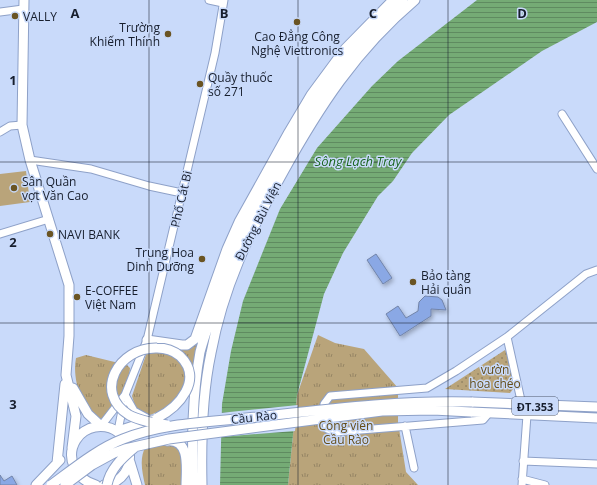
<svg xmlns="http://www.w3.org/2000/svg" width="597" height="485" font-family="'Open Sans',sans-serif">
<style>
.grass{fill:url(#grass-dots)}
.park{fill:url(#park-tufts)}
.pitch{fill:#b9a47a}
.water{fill:url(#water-rules)}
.pier{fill:#c9dafa}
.building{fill:#8aa8e5;stroke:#7284a9;filter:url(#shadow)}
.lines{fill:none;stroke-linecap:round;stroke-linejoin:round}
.minor-casing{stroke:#8ea1c8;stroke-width:9}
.major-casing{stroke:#8ea1c8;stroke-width:11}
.minor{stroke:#fff;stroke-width:7}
.major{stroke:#fff;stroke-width:9}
.major-bridge-casing{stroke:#8ea1c8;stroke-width:11;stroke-linecap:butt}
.major-bridge{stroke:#fff;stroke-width:9}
.grid{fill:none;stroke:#171e2d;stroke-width:1;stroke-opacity:0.55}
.poi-dot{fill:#6a5423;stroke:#c9dafa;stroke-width:1.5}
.labels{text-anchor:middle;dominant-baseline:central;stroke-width:3;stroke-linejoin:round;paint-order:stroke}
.shield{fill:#c9dafa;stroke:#4c566a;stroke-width:1}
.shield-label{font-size:11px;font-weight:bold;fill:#171e2d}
.poi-label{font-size:12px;fill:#171e2d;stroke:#c9dafa;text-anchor:start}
.street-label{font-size:12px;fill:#171e2d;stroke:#c9dafa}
.park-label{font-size:12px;fill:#654d18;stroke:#c9dafa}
.water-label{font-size:13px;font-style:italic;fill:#1b6621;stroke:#c9dafa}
.grid-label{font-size:13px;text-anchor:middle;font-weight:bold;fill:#171e2d;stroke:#c9dafa;stroke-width:3;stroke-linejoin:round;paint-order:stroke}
</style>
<defs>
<pattern id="grass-dots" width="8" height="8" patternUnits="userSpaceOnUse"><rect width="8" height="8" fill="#b9a47a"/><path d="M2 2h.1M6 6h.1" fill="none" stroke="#958564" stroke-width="1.8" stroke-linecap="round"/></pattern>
<pattern id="park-tufts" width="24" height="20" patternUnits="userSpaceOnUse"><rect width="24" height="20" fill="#b9a47a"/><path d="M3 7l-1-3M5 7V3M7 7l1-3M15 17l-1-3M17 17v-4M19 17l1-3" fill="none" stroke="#958564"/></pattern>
<pattern id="water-rules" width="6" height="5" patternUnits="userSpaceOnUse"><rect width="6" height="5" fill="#75ab75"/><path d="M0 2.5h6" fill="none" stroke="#5f8b60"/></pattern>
<filter id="shadow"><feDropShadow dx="1.5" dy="2.5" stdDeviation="2" flood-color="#0004"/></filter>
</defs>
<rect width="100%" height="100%" fill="#c9dafa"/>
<path class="grass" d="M505,350L511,361L514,388L510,393L445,389Z"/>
<path class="park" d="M318,335L335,343L364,349L398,388V422L406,472L418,485H288L297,395Z
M198,339L194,373L174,401L160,411L150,415L143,414L136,409L132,396L149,346L152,344C170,347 185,355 198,339Z
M86,355L127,365L130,368C129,384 114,415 98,420C81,408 72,378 76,358Z
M180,438C194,448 190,470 190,485H145C142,471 139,458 146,446Z"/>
<path class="pitch" d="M26,171L30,202L0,206V174Z"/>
<path class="water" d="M477,0H597V22L542,51L449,115L412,153L393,181L378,196L343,253L324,294L297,395L288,485H220L222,404L231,351L243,301L280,209L317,148L372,86L398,61Z"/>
<path class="pier" d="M298,405L295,431L220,437V413Z"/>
<path class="building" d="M376,254L392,278L383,284L367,260Z
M425,296L438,297L442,300L446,310L431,309V316L400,336L386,314L398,306L406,318L418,311L419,302Z
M0,475L4,481L12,476L17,485H0Z"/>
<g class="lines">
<g class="minor-casing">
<path id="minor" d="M209,0L223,3
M0,12L23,9
M562,114L597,169
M0,132L10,126L22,125
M30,160L91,169L149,186L182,193
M0,234L49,219
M125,395L134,411L147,418
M522,405L507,337L586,274L597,270
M489,413L483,420L336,432L327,429L324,404L330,396L427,388L456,371L507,337
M101,426L125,395L147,340L215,53L224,0
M405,426L414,468
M118,431L123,405
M523,461L597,464
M522,479L545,485
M522,485L527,415"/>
</g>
<g class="major-casing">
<path id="major" d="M24,0L22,125L30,160L69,285V336L66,375L76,416L72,448
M147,340L182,345H187L195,339L227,249L239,222L289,132L311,95L345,49L393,0
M73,388L88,414L101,426
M472,402L597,407
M471,412L597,418
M118,431L152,420
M167,441C191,438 186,470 186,485
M130,462L137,485
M57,463L65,384
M36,485L60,460
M96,485C76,480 65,458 76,440C80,433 88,428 95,427C135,421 143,480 104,485
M193,485C192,441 192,396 200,352C203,341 207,329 211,317C226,267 248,220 274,174C309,110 347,47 403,0
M202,485C201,441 202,395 211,353C223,288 250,231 282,174C319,107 356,50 415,0"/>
</g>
<use href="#minor" class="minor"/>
<use href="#major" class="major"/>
<g class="major-bridge-casing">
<path id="major-bridge" d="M157,418C179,407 204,379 180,356C174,351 165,348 157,348C118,347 93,393 129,415C140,421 154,423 167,425
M51,485C73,469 97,449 123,439C165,422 213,422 257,417C329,409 400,400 472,402
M65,485L92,465L114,453L125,449L169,439L382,411L433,410L471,412
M107,485C110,469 122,458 134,448"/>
</g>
<use href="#major-bridge" class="major-bridge"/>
</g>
<path class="grid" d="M149,0V485M298,0V485M448,0V485M0,162H597M0,323H597"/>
<g class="poi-dot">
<circle cx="15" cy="16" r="4"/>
<circle cx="297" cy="22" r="4"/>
<circle cx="168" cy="34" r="4"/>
<circle cx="200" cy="84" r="4"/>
<circle cx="14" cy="188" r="4"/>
<circle cx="50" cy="234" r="4"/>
<circle cx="202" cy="259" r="4"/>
<circle cx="413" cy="282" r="4"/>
<circle cx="77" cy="297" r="4"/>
</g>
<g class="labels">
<rect class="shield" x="512" y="397" width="46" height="18" rx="3"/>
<g class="shield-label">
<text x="535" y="406">ĐT.353</text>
</g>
<g class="poi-label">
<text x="23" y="16">VALLY</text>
<text x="160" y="27" text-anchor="end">Trường<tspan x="160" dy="14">Khiếm Thính</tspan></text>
<text x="297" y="36" text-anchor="middle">Cao Đẳng Công<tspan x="297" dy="14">Nghệ Viettronics</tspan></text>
<text x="208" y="77">Quầy thuốc<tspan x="208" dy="14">số 271</tspan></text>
<text x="22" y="181">Sân Quần<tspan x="22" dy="14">vợt Văn Cao</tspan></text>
<text x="58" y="234">NAVI BANK</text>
<text x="194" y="252" text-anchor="end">Trung Hoa<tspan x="194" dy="14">Dinh Dưỡng</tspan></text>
<text x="421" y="275">Bảo tàng<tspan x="421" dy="14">Hải quân</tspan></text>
<text x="85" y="290">E-COFFEE<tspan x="85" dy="14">Việt Nam</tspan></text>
</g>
<g class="street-label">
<text transform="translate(181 199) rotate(-77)">Phố Cát Bi</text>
<text transform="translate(258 221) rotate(-63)">Đường Bùi Viện</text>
<text transform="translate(254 417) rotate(-6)">Cầu Rào</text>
</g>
<g class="park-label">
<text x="495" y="369">vườn<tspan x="495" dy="14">hoa chéo</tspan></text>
<text x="346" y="425">Công viên<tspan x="346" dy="14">Cầu Rào</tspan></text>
</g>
<g class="water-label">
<text x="358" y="161">Sông Lạch Tray</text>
</g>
</g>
<g class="grid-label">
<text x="75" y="18">A</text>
<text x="224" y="18">B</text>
<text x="373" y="18">C</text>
<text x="522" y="18">D</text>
<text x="13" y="85">1</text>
<text x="13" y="247">2</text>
<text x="13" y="409">3</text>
</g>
</svg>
